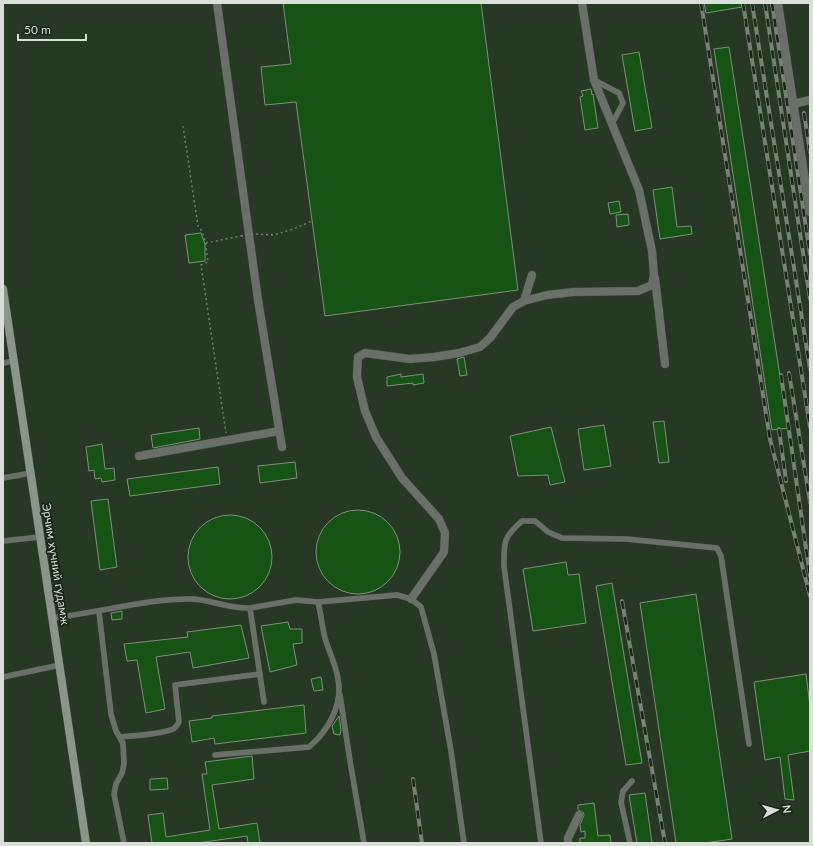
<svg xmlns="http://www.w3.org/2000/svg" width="813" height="846" font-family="Lato,sans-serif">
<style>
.built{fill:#273925}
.building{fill:#175315;stroke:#7f8f7d}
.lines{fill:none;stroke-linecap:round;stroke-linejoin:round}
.lane-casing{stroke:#404c3e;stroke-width:6}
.street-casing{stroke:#404c3e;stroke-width:9}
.secondary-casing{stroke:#404c3e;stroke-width:9}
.path{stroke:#747f72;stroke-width:1.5;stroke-dasharray:2 3;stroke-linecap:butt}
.lane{stroke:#697068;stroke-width:5.5}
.street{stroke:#697068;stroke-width:8}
.secondary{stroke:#8b968a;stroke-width:8}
.rail-casing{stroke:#778275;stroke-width:4}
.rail{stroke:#192618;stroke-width:2.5;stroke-dasharray:8;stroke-linecap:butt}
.path-bridge{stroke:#747f72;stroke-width:1.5;stroke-dasharray:2 3;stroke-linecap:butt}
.labels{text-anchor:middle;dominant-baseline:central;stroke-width:3.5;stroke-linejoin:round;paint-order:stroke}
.street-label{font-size:12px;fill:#d7dfd6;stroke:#192618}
</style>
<rect width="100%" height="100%" fill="#233021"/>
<path class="built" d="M3,3H810V843H3Z"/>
<path class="building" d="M283,3H481L518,290L325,316L296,102L265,105L261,67L291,64Z
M704,3H741L742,7L706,13Z
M729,47L788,428L772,430L714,49Z
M639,52L652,128L635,131L622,55Z
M591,89L592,95L593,94L598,128L585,130L580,97L583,96L581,91Z
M672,187L677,227L691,226L692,234L660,239L653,190Z
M619,201L621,212L610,214L608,203Z
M628,214L629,225L617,227L616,215Z
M201,233L205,244V261L189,263L185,235Z
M464,357L467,375L460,376L457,359Z
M401,374V377L423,374L424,383L413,385V383L387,386V377Z
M664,421L669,462L659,463L653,422Z
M604,425L611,466L584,470L578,429Z
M551,427L565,482L550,485L548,475L518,476L510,436Z
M199,428L200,439L153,448L151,435Z
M102,444L105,469L114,468L115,480L102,482L101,478L95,479L94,470L89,471L86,447Z
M295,462L297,478L260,483L258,466Z
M218,467L220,484L130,496L127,479Z
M108,499L117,567L100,570L91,501Z
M316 552a42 42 0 1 1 84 0a42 42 0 1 1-84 0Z
M188 557a42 42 0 1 1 84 0a42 42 0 1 1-84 0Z
M566,562L568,575L579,574L586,623L533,631L523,569Z
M612,583L642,763L626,765L596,586Z
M696,594L732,839L705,843H676L640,603Z
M122,611V619L112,620L111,613Z
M288,622L290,629H302V643L293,644L297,665L270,672L261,626Z
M241,625L249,658L193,668L190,652L156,657L165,709L146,713L137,660L127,661L124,644L188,637L187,632Z
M806,674L810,706V751L788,755L794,800L785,799L780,757L765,760L754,682Z
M321,677L323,690L314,691L311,679Z
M304,705L306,733L215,744L214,738L192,742L189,721L212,718V716Z
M339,716L341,730L340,735L334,734L332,726Z
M252,756L254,779L212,785L219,829L257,823L260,843H248L247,836L197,843H152L148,815L163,813L166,837L210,830L202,774H207L205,762Z
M167,778L168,789L150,790V779Z
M645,793L652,843H637L629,795Z
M594,803L598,836L610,835L611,843H580V838H585V831L581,832L580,825L584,815L583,812L578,810V805Z"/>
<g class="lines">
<g class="lane-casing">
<path id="lane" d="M594,80L619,93L623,103L612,124
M3,363L14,361
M3,478L31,473
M3,541L40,537
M250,608L296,600L318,602L397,595L411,599L421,607L434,654L451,751L464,843
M99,612L111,714L116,731L123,743L124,764L122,773L116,784L114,794L124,843
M52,618C98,613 144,599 190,599C210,599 229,609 250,608L264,702
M3,677L60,665
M340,695L350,761L364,843
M120,737C133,736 162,734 173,729C176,728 177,725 179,722L175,685L260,674
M215,755L309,747C328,731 343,705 338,679C336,665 329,652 325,638C322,626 321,614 318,602
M541,843L504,566C504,541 503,538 522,521H535L548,532L562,538L626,539L717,548L721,556L749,744
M630,843L621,802L623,791L632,781"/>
</g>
<g class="street-casing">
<path id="street" d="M217,3L258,300L282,447
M778,3L810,212
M793,104L810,100
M655,278L665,364
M524,301L547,295L573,292L638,291L652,285L654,274L652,251L639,190L594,80L582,3
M139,456L279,431
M411,599L444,552L445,533L439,519L402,478L376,437L365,411L357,377L358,357L365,353L410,359L434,357L459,353L480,347L490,338L513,307L524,301L532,275
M568,843V838L579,815"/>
</g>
<g class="secondary-casing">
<path id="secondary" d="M3,289L86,843"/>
</g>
<path class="path" d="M183,126L198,226C206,234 206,251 208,262L201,265L226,433
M256,234L274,235L296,228L312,221
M206,243L241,236"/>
<use href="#lane" class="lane"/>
<use href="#street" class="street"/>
<use href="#secondary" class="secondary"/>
<g class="rail-casing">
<path id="rail" d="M701,3L770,439L810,596
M743,3L810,427
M752,3L810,369
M765,3L810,299
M772,3L810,254
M804,113L810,152
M789,373L810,502
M781,375L810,576
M779,429L786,481
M622,601L665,843
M413,779L422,843"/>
</g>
<use href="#rail" class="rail"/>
<path class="path-bridge" d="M241,236L253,234"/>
</g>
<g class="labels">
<g class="street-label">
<text transform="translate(56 564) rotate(81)">Эрчим хүчний гудамж</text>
</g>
</g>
<rect width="813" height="846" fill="none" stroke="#d7dfd6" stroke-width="8"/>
<g transform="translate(777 810) rotate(84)" stroke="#192618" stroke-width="3" paint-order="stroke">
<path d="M0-3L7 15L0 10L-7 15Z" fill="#d7dfd6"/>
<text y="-6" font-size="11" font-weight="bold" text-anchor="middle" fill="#d7dfd6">N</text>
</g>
<path d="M18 34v6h68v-6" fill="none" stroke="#d7dfd6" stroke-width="2"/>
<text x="24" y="34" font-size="12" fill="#d7dfd6" stroke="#192618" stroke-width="3" paint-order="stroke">50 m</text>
</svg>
